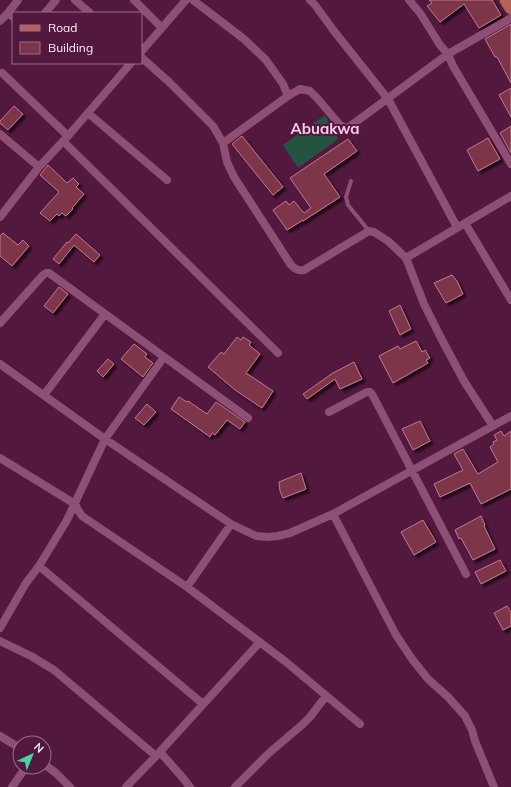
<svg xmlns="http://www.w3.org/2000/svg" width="511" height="787" font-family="Mulish,sans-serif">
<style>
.green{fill:#245440}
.building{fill:#7b354a;stroke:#c5788c;filter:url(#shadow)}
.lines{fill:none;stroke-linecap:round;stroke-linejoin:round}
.lane{stroke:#8e4f75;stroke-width:4}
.street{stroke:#8e4f75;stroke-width:8}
.primary{stroke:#b56358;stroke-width:13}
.labels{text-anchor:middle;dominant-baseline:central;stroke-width:4;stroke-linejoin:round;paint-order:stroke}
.district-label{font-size:15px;font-weight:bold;fill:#f8cce5;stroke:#52183e}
</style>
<defs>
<filter id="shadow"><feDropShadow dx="3" dy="3" stdDeviation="1" flood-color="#0009"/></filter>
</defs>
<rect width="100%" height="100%" fill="#52183e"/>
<path class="green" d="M325,115L338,139L298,168L283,145Z"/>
<path class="building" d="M429,0H492L501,15L479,28L464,4L440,22L427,6L432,3Z
M511,24V83L497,57H495L485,39Z
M511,88V117L499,95Z
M14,106L23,114L8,130L0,123V121Z
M511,126V153L500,133Z
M242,136L283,187L273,195L232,144Z
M488,138L500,159L478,171L467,150Z
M348,139L357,151L324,174L340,197L303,221V220L287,230L273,210L286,201L289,205L294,201L304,213L311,208L290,178Z
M48,165L67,183L73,178L79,184L76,187L84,194L72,208L73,209L66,216L62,213L59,216L57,214L50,221L40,213L59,192L40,175Z
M3,233L18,245L23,240L29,246L12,266L0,256V236Z
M76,234L100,255L94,262L74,245L59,264L53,259L67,242L68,243Z
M452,275L457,281L463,294L446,303L434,283Z
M59,287L68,294L53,313L44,306Z
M400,305L411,329L400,335L389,311Z
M237,337L241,340L243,337L251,342L249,345L260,354L246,373L273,391L262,408L235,390L208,367L221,352L224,354Z
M416,341L422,352L425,350L430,358L426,360L428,363L393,383L379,356L398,346L400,349Z
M134,344L147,354L145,357L153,363L143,377L121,359Z
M108,359L114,364L103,377L97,371Z
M354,362L362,379L340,389L335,379L307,399L303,394L333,373Z
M179,397L187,402L188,401L207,414L216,402L245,422L240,429L227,420L215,435L212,433L210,437L171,409Z
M147,404L156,412L144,425L135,418Z
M420,421L430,441L413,450L402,429Z
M501,431L504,436L511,431V489L481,504L470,483L440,497L434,484L463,470L454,454L463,449L478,474L498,462L490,447L494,444L493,442L497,440L494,435Z
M301,473L306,489L283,498L280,491L279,482Z
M481,516L485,525L484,526L495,549L473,560L461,538L459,539L455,530Z
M423,520L436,542L414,555L401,532Z
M500,560L506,571L481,584L475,572Z
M507,606L511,612V626L503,630L494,613Z"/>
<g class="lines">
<path class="lane" d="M351,181L346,197L348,205L369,231"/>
<path class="street" d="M75,0L90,13
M134,0L162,28
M193,0L244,39L266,60L283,84L288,96L300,89L310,91L317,98L340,125L345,128L349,127L448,54L511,18
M310,0L315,5L334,31L388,99L457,227
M409,0L420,13L440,45L448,54L453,66L511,164
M8,13L18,0
M45,13L56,0
M0,21L8,13L13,17
M141,52L186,0
M141,57L168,81L213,126L223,143L227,162L234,177L291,265C295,269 298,271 304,270L369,231L374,232L388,241L406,258L424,304L442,340L464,381L493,426
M2,73L68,136
M88,113L167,180
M0,134L39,167
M63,141L278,353
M223,143L288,96
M0,217L39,167L68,136L131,63
M465,223L511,300
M406,258L511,196
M0,323L43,275L46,273H49L248,418
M0,364L105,439L231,524L256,536L267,537L278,536L290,533L333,514L511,416
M44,395L105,314
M329,412L367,392H370L372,394L466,574
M0,458L75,504L78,510L82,516L187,587L286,662L360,724
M333,514L396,635L412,659L428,679L448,697L465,716L472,730L475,741L494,787
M39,566L203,704
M187,587L231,524
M0,628L26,583L39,566L67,520L105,439L164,357
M0,641L31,656L54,670L156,756
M0,736L20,748
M160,752L183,778L190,787
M44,764L56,773L70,787
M12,787L26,767
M126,787L156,756L260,642
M235,787L269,753L303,724L310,717L326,696"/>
<path class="primary" d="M506,0L511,8"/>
</g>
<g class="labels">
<g class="district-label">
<text x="325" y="128">Abuakwa</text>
</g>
</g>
<rect x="12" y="12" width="130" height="52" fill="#52183e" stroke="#976e88"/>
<rect x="20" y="25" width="20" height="6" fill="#b56358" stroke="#976e88"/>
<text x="48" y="32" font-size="12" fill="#fff0f8">Road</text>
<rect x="20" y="42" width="20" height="12" fill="#7b354a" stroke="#976e88"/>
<text x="48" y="52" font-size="12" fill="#fff0f8">Building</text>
<g transform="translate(32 755) rotate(44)"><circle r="19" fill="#52183e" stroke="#976e88"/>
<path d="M0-3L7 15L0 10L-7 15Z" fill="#47d49e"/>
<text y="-6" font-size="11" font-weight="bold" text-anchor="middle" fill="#fff0f8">N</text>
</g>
</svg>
